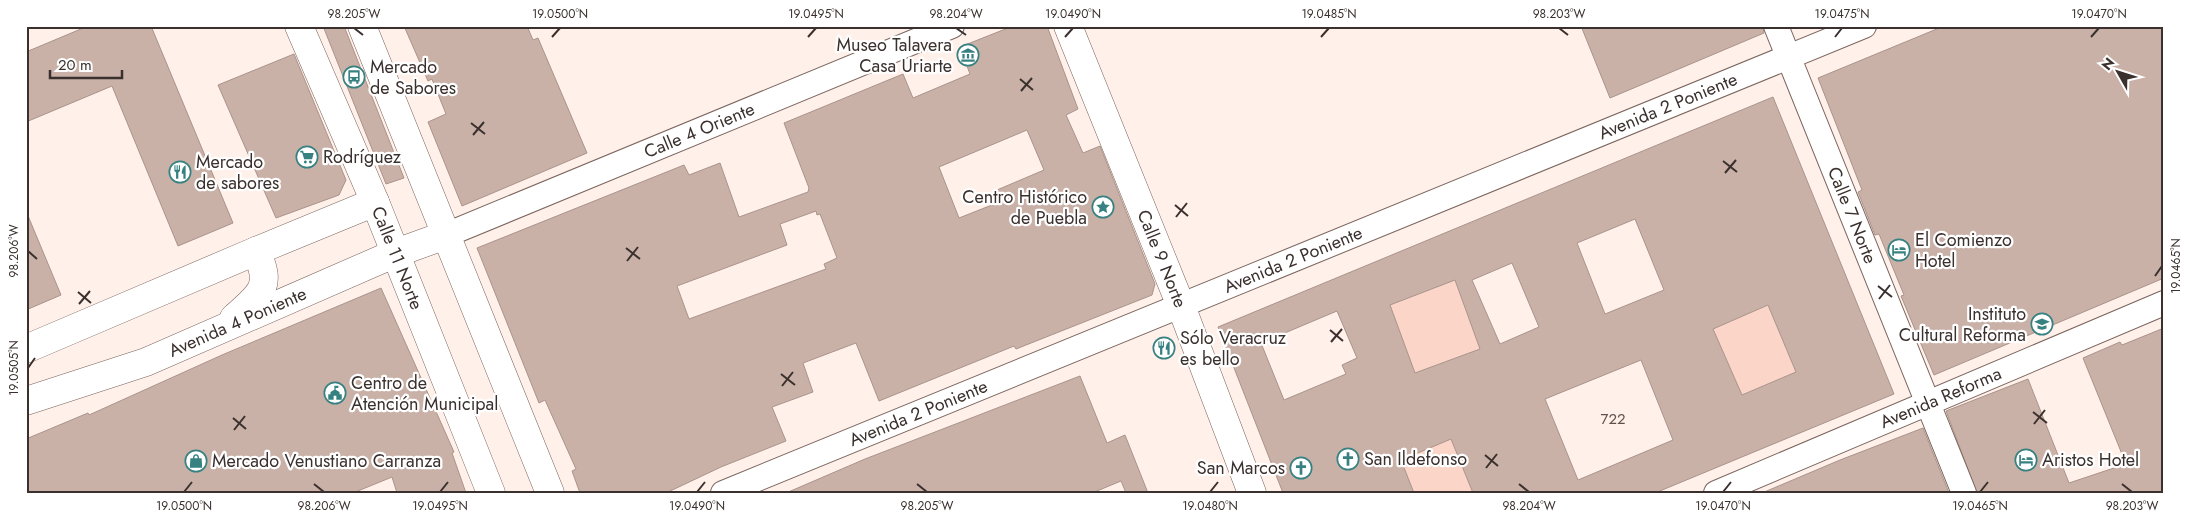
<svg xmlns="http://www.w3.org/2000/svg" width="2190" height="519" font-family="Jost,sans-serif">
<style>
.green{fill:#fbd5c7}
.building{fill:#c9b1a8;stroke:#aa938b;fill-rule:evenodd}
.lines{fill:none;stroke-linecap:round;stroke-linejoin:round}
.street-casing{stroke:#7a655d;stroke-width:26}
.secondary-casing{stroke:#7a655d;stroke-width:29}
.primary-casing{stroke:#7a655d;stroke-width:29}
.street{stroke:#fff;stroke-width:24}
.secondary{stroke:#fff;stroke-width:28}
.primary{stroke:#fff;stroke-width:28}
.ticks{fill:none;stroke:#3a302d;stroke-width:2}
.labels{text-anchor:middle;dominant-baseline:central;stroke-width:4.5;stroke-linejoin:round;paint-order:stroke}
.number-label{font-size:15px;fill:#5e504c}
.poi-label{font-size:18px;fill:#3a302d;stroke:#fff;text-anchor:start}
.street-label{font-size:18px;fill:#3a302d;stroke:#fff}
.neatline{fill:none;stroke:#3a302d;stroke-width:2}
.ticks-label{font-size:12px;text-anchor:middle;fill:#3a302d}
</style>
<rect width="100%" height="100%" fill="#fff0ea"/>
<path class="green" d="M1455,280L1480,349L1415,373L1390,305Z
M1768,305L1796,372L1742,395L1713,329Z
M1451,439L1473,493H1414L1401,460Z"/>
<path class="building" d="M88,26H151L233,223L178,246L112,86L26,122V52Z
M323,26H344L404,178L386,184Z
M404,26H527L533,40L538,38L587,153L462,206L428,122L446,114L432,79L428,81Z
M1013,26H1047L1078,109L1066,115L1083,153L1100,146L1155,284L1152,295L1016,349L1014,346L879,401L856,343L803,363L813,392L772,407L786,441L721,467L666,493H580L572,471L576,469L545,400L539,403L477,248L684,165L689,175L720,163L739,217L808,192L809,188L784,123L903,74L913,98L970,74L960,47ZM1027,130L1044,170L997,190L1002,201L959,218L939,167ZM816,211L817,215L820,214L837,258L824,264L826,269L689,319L677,286L787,245L780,224Z
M1581,26H1763L1764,33L1610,98Z
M1944,26H2164V278L1934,375L1901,296L1904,295L1879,234L1875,235L1858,192L1862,190L1818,78Z
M294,54L346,180L339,195L276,218L218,85Z
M1773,97L1894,394L1655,493H1473L1451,439L1401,460L1414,493H1283L1218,327ZM1635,219L1664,290L1605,314L1577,243ZM1512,263L1539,327L1500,344L1472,280ZM1455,280L1480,349L1415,373L1390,305ZM1768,305L1796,372L1742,395L1713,329ZM1337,311L1357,358L1342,365L1346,374L1284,400L1261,343ZM1641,360L1673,440L1578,480L1545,399Z
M26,211L61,295L26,310Z
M381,288L454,452L452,453L466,493H397L392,477L353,493H26V439L88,413L89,415L222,355Z
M2164,328V493H1977L1946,411L2028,379L2069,483L2126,464L2083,358L2120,342L2122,345Z
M1080,376L1107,443L1125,435L1148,493H1126L1121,481L1092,493H786L865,459Z
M1923,428L1949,493H1762L1840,460Z"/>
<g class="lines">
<g class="street-casing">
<g id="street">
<path id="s1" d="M1776,26L1964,493"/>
<path id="s2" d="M446,235L952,26"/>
<path id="s3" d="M723,493L1864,26"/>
<path id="s4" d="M1716,493L2164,303"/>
</g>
</g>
<g class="secondary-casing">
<g id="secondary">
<path id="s5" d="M1068,26L1181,306L1252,493"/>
<path d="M234,318C261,294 273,287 256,251"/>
<path d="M26,349L256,251L375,202"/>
<path id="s6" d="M26,401L146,362L396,253L446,235"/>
</g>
</g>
<g class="primary-casing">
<g id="primary">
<path id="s7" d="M299,26L375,202L491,493"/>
<path d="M362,26L550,493"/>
</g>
</g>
<use href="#street" class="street"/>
<use href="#secondary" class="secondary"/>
<use href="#primary" class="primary"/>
</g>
<path class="ticks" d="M354,28L363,35M956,28L966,35M1559,28L1568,35M552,37L560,28M808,37L816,28M1065,37L1073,28M1321,37L1329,28M1835,37L1842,28M2091,37L2099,28M1020,79L1033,90M1021,91L1032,78M471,123L485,134M473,135L484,122M1723,161L1737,172M1725,173L1736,160M1175,205L1188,216M1176,217L1187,203M626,248L640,259M28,251L37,259M627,261L638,247M2155,276L2162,266M1878,286L1892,297M78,292L91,303M1879,299L1890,285M79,304L90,291M1330,330L1343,341M1331,342L1342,329M28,368L35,358M781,374L795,385M782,386L793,372M2033,412L2047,423M233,418L246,429M2034,424L2045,410M234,430L245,416M1485,455L1498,466M1486,468L1497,454M314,484L324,492M917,484L927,492M1519,484L1529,492M2122,484L2132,492M184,492L192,482M440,492L448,482M697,492L705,482M1210,492L1218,482M1723,492L1731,482M1980,492L1988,482"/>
<defs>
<g id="museum-ring" transform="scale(1.125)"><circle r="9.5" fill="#fff" stroke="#388181" stroke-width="1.5"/><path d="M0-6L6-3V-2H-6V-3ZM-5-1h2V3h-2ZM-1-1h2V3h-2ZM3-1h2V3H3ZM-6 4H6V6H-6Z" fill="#388181"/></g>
<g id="bus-ring" transform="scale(1.125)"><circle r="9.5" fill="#fff" stroke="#388181" stroke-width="1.5"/><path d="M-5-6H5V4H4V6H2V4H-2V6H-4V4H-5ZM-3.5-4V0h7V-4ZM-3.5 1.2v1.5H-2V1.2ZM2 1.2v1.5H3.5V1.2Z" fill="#388181"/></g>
<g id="supermarket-ring" transform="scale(1.125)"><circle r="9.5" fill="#fff" stroke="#388181" stroke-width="1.5"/><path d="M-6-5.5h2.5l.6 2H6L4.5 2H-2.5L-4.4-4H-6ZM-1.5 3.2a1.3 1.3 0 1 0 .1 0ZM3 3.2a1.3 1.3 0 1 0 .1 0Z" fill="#388181"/></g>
<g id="restaurant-ring" transform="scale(1.125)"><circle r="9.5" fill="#fff" stroke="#388181" stroke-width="1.5"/><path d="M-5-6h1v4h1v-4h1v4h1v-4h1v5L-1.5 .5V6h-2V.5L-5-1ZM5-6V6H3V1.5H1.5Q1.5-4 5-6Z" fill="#388181"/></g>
<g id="sight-ring" transform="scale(1.125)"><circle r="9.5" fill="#fff" stroke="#388181" stroke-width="1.5"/><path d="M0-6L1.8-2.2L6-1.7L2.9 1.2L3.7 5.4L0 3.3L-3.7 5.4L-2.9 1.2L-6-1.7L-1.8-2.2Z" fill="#388181"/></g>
<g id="hotel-ring" transform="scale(1.125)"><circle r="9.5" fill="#fff" stroke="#388181" stroke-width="1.5"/><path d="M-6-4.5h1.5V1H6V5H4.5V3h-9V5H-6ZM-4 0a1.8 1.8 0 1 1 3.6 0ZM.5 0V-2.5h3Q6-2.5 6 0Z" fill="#388181"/></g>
<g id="school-ring" transform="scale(1.125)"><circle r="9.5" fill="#fff" stroke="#388181" stroke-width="1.5"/><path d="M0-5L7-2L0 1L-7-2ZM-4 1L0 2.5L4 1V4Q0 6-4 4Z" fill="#388181"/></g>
<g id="civic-ring" transform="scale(1.125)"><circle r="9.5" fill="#fff" stroke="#388181" stroke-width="1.5"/><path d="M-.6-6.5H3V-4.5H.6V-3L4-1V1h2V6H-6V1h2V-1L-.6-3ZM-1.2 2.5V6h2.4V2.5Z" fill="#388181"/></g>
<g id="church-ring" transform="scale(1.125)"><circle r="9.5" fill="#fff" stroke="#388181" stroke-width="1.5"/><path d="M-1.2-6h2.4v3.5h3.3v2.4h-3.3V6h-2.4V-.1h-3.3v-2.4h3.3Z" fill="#388181"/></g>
<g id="shop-ring" transform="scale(1.125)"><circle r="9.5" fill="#fff" stroke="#388181" stroke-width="1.5"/><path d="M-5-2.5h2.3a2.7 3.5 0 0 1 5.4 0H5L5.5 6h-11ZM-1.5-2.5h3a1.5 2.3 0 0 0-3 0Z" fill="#388181"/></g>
</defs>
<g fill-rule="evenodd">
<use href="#museum-ring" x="968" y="55"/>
<use href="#bus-ring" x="354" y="77"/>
<use href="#supermarket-ring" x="307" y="157"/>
<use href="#restaurant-ring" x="180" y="172"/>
<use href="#sight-ring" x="1103" y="207"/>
<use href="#hotel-ring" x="1899" y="250"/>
<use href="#school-ring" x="2042" y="324"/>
<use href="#restaurant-ring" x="1164" y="348"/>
<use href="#civic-ring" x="335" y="393"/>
<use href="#church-ring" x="1348" y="459"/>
<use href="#hotel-ring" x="2026" y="460"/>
<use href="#shop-ring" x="196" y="461"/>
<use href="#church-ring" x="1301" y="468"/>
</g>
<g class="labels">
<g class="number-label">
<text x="1613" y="419">722</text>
</g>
<g class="poi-label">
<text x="952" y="45" text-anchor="end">Museo Talavera<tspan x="952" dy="21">Casa Uriarte</tspan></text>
<text x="370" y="67">Mercado<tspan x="370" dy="21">de Sabores</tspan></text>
<text x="323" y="157">Rodríguez</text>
<text x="196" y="162">Mercado<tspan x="196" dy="21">de sabores</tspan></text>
<text x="1087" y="197" text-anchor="end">Centro Histórico<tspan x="1087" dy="21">de Puebla</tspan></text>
<text x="1915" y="240">El Comienzo<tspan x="1915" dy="21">Hotel</tspan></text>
<text x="2026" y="314" text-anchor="end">Instituto<tspan x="2026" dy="21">Cultural Reforma</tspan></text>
<text x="1180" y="338">Sólo Veracruz<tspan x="1180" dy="21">es bello</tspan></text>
<text x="351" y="383">Centro de<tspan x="351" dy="21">Atención Municipal</tspan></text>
<text x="1364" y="459">San Ildefonso</text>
<text x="2042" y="460">Aristos Hotel</text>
<text x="212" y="461">Mercado Venustiano Carranza</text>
<text x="1285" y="468" text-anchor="end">San Marcos</text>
</g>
<g class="street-label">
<text stroke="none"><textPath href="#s3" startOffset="1021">Avenida 2 Poniente</textPath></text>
<text stroke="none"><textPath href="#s2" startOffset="274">Calle 4 Oriente</textPath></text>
<text stroke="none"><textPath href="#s1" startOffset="204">Calle 7 Norte</textPath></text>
<text stroke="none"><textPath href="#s7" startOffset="252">Calle 11 Norte</textPath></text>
<text stroke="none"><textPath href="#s5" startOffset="251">Calle 9 Norte</textPath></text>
<text stroke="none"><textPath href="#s3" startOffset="616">Avenida 2 Poniente</textPath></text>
<text stroke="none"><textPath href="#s6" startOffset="226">Avenida 4 Poniente</textPath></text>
<text stroke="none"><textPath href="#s4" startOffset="244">Avenida Reforma</textPath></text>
<text stroke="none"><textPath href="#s3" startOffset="211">Avenida 2 Poniente</textPath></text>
</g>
</g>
<rect width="2190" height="519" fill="none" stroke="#ffffff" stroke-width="55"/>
<g transform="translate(2118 72) rotate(309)" stroke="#ffffff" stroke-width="4" paint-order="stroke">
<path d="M0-4L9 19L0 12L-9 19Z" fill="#3a302d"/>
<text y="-8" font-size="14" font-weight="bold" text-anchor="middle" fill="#3a302d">N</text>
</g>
<path d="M50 70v8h72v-8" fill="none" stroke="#3a302d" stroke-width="2.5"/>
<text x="58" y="70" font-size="15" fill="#3a302d" stroke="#ffffff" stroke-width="4" paint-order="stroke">20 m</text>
<rect x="28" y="28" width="2134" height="464" class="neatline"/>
<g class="ticks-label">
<text x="354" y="18">98.205°W</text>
<text x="560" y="18">19.0500°N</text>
<text x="816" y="18">19.0495°N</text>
<text x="956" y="18">98.204°W</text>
<text x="1073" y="18">19.0490°N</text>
<text x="1329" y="18">19.0485°N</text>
<text x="1559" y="18">98.203°W</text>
<text x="1842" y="18">19.0475°N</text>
<text x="2099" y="18">19.0470°N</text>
<text transform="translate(14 251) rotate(-90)" y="4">98.206°W</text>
<text transform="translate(2176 266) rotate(-90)" y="4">19.0465°N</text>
<text transform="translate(14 368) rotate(-90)" y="4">19.0505°N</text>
<text x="184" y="510">19.0500°N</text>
<text x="324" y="510">98.206°W</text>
<text x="440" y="510">19.0495°N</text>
<text x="697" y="510">19.0490°N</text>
<text x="927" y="510">98.205°W</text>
<text x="1210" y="510">19.0480°N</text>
<text x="1529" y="510">98.204°W</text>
<text x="1723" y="510">19.0470°N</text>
<text x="1980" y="510">19.0465°N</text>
<text x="2132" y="510">98.203°W</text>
</g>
</svg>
